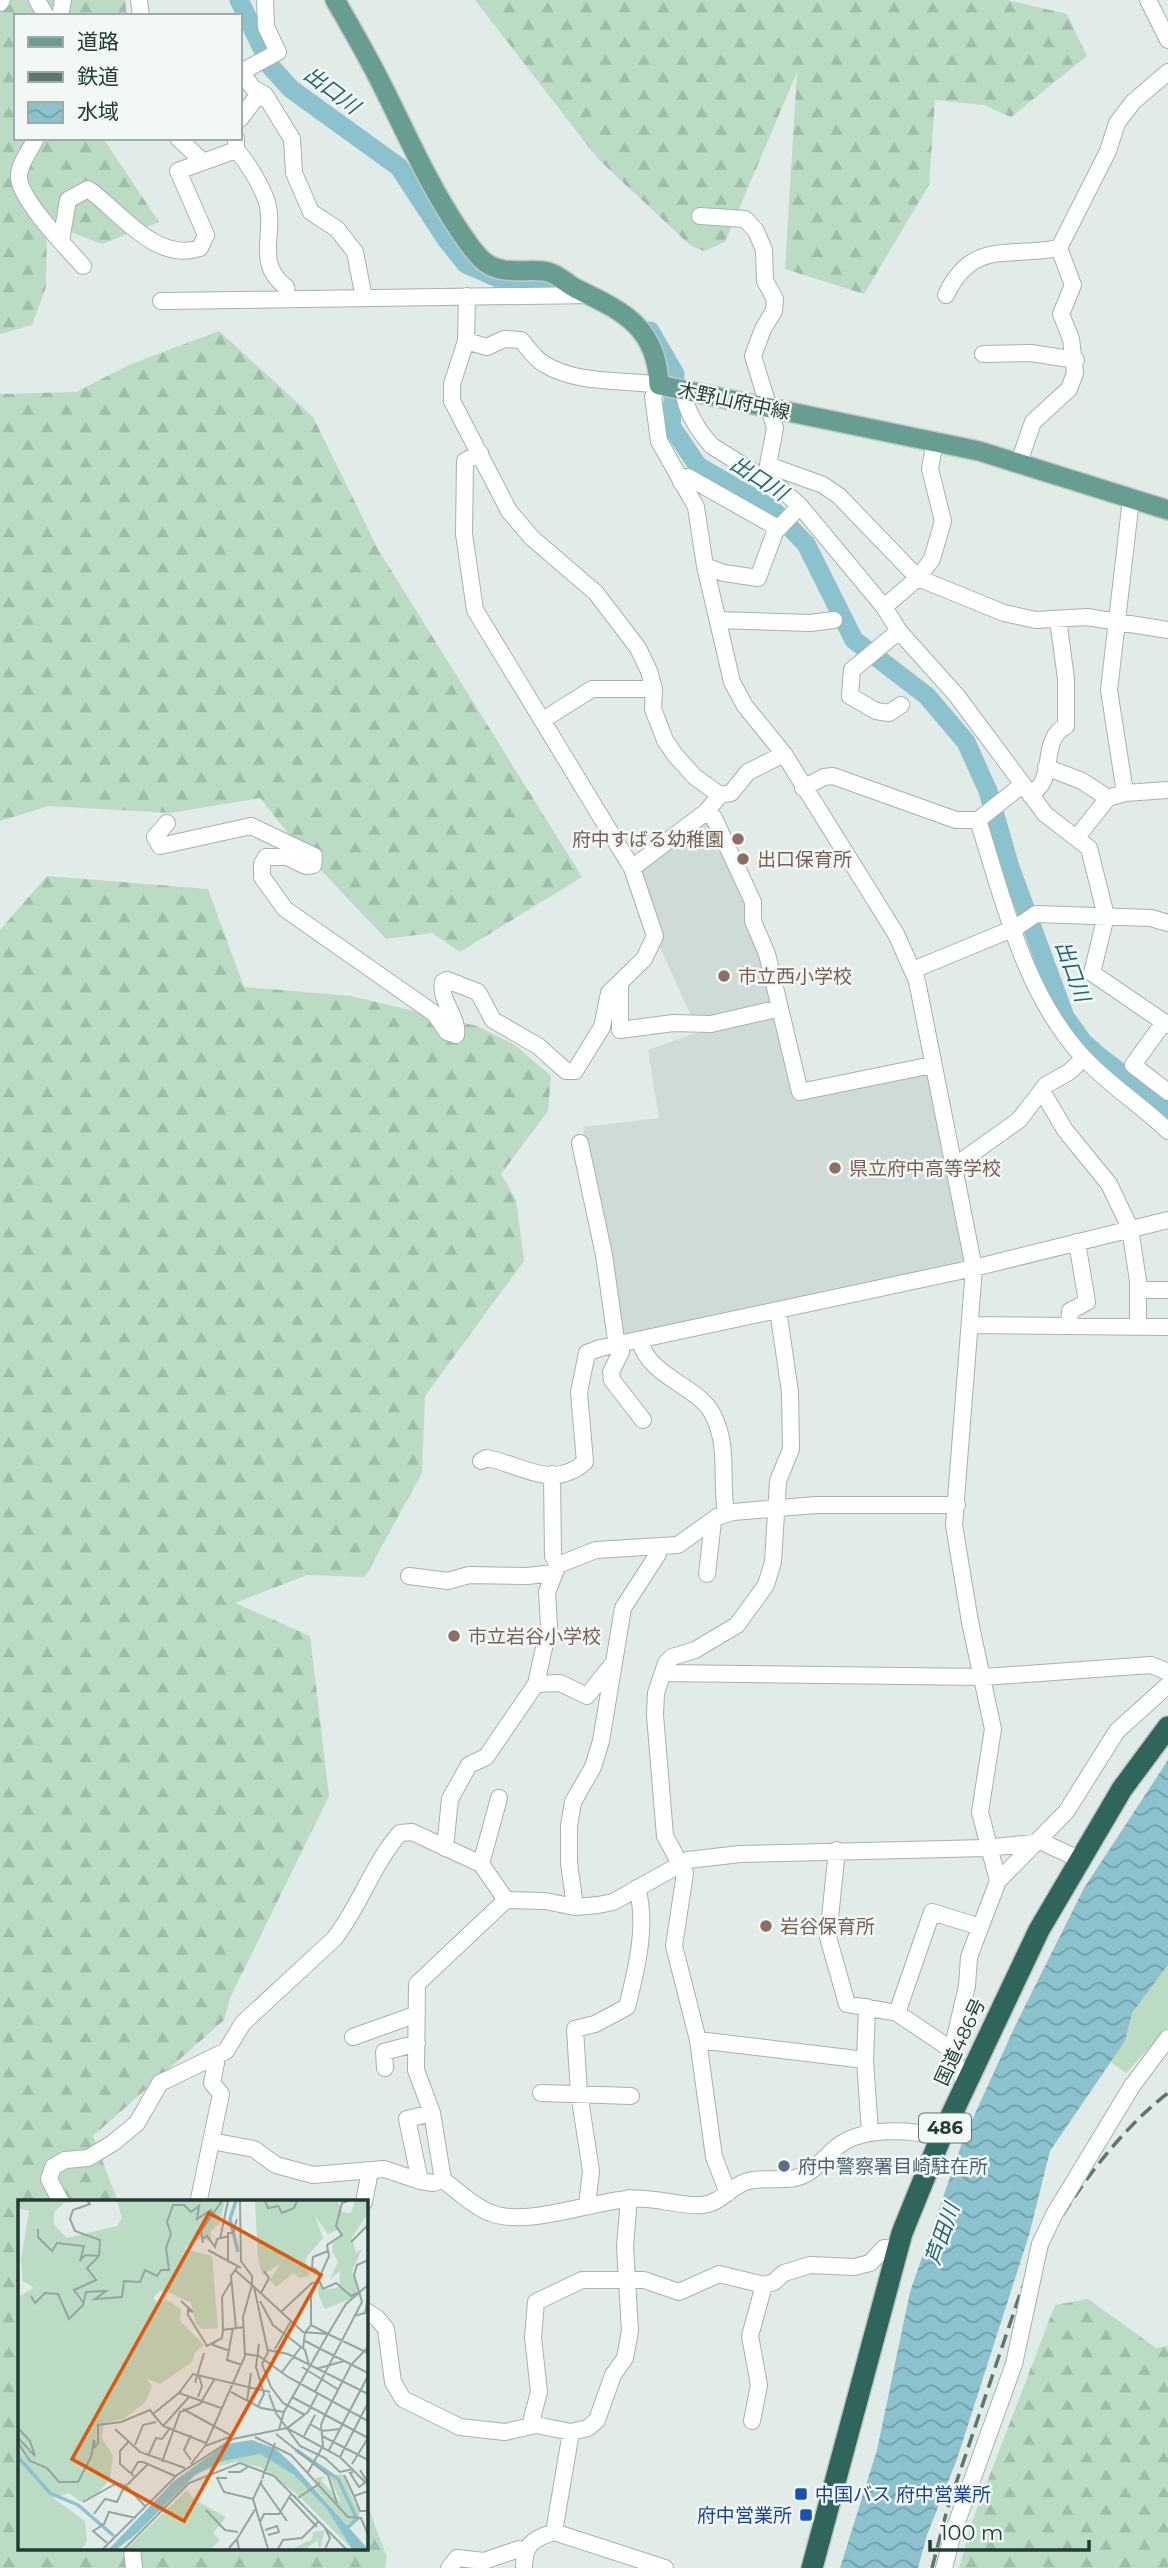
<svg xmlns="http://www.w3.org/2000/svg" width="1168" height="2568" font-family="Montserrat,'Noto Sans JP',sans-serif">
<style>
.built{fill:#cfdbd6}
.green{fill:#bbdbc4}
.forest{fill:url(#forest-firs)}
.water{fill:url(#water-waves)}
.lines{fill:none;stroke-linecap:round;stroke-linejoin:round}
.river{stroke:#8cc2cd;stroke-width:19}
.minor-casing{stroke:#a4b3ae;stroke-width:18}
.major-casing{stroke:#c1c8c6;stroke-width:22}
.highway-casing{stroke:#c1c8c6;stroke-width:24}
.minor{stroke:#fff;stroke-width:16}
.major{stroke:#689e91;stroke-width:19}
.highway{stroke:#30655b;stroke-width:21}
.rail{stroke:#5d7670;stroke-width:3.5;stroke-dasharray:14 7;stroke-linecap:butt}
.minor-bridge-casing{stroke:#a4b3ae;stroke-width:18;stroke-linecap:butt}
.minor-bridge{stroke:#fff;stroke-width:16}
.education-dot{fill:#8d6e63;stroke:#f1f8f5;stroke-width:2.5}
.service-dot{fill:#5c6f8a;stroke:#f1f8f5;stroke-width:2.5}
.transit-dot{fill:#1a4fb4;stroke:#f1f8f5;stroke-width:2.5}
.labels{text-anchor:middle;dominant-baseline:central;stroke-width:5;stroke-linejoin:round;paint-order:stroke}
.shield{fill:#f1f8f5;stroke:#60746e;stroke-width:2}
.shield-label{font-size:18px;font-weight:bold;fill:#223b34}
.street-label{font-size:19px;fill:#223b34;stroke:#f1f8f5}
.education-label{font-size:19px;fill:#785e54;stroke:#f1f8f5;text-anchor:start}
.service-label{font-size:19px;fill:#4e5e75;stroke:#f1f8f5;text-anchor:start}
.transit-label{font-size:19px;fill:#164399;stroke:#f1f8f5;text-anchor:start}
.water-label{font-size:21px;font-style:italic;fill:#206473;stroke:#f1f8f5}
.inset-river{fill:none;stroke:#8cc2cd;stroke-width:3.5}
.inset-road{fill:none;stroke:#95a59f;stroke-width:2}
.view{fill:#de580e;fill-opacity:0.15;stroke:#de580e;stroke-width:3.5}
.inset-edge{fill:none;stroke:#223b34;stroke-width:3.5}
</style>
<defs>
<pattern id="forest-firs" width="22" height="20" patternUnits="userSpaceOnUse" patternTransform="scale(1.75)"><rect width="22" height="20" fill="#bbdbc4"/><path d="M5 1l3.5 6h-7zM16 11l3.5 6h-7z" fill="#a0bda9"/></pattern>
<pattern id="water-waves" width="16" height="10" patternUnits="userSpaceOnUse" patternTransform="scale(1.75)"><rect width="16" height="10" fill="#8cc2cd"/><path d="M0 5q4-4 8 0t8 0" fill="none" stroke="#729fa7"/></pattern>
</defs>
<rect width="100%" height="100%" fill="#e1ebe7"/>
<path class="built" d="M706,812L753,902L800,1091L932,1065L974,1268L620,1345L583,1127L659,1118L648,1050L707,1029L692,1018L655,936L632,868Z"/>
<path class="green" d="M1168,1965V2027L1126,2073L1111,2062L1125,2041L1132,2013Z"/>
<path class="forest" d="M0,0H125L127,16H16V138H103L159,222L102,244L47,223L46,287L32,325L0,334Z
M475,0H1007L1067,14L1087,56L1011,117L984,105L935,100L929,185L864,294L785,269L797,72L725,242L704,251L691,246L598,159Z
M219,331L313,417L379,551L582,877L460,952L432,933L386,939L299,847L260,798L170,813L49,806L0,821V394L76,392L129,365Z
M47,876L208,889L244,987L351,996L477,1026L515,1045L551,1076L548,1111L501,1174L516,1200L524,1261L425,1396L422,1473L365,1577L307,1575L235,1603L310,1636L329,1796L230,1998L224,2020L93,2136L118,2202H19V2549H366V2502L387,2557L385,2568H0V930Z
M1088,2299L1156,2348L1168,2346V2568H959L973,2519L1055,2305Z"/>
<path class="water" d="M1168,1760V1965L1132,2013L1125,2041L1050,2151L1029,2235L957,2459L927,2535L918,2568H840L877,2450L910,2292L963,2140L1016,2024L1084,1888Z"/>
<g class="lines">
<path class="river" d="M239,0L271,67L291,89L399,167L446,239L466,264L507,282H563
M650,331L675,374L671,426L698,466L772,509L806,544L854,640L927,696L966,742L988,791L1010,867L1065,1017L1083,1042L1100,1057L1168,1109"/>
<g class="minor-casing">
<path id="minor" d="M37,0L46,16
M139,0L141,16
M265,0L266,27L278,52L241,72L253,88L265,95L292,139L294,173L311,212L337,229L355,252L364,298
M1148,0L1168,40
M0,3L2,0
M60,16L63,0
M240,119L255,99L265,95
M36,138C31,150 18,164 19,178C21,201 67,248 83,266
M178,138L203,162
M236,150C247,161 262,187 267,202C276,234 254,263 286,287L287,299
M700,216L745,219L756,231L764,250L765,281L775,299L774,311L763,329L753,356L775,428L768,465L823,485L839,496L918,578L1004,613L1036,620L1087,617L1168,630
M61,241L68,200L88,189C121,212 155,263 200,248L206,235L178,171L236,150V138
M946,295C972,239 1009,258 1059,248
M467,296L466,341L452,384V401L509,511L532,538L596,593L638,648L649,671L654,689L653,709L665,740L675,755L695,777L720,795
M161,301L590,295
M466,341L487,347L504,339L521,340C528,348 535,359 544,364C579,385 621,379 659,385L653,397L659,441L696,507L705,566L732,682L745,706L784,754L896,934L917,981L974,1268L954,1525L970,1622L993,1729L980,1812L998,1881
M983,354L1031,353L1076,360
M684,389C683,408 700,433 712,446L781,489L800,506L884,607L899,631L957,696L1045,814L1089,848L1106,916L1092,973L1168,1025
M480,453L465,461L464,534L475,610L632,868
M1019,462L1033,422L1069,389L1075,373L1071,339L1061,314L1073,285L1059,248L1108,151L1117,123L1133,102L1168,72
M681,482L688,477L778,528
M705,566L724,573L758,578L775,532L800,506
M884,607L918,578L932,559L943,521L930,469L935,441
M718,620L810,623L834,620
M899,631L852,670L850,696L876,711L889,713L901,705
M543,720L592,689H654
M1046,767L1082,781L1108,798
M803,788L824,777L833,776L956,820H978L1022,785
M1125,793L1109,690L1131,499
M1031,796C1034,792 1039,788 1042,783C1052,765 1044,737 1066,726V679L1058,619
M706,812L714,818L753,902V921L767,954L800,1092L932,1065
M978,820C1004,902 1024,993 1083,1057C1109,1085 1141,1105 1168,1131
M167,823L155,837L160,846L251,826L314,856L313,865L306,866L287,857H266L262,864V877L285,909L435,1014L447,1032L456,1035C459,1017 439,1001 443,982L447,980L478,992L493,1020L538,1046L566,1071H575L602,1027L609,993L644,959L655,936L632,868L706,812L720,795L731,793L748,772L784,754
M1077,837L1108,798L1125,793L1168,790
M913,970L1017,927L1036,914L1151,918L1168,923
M620,984V1030L673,1023L711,1024L780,1008
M1164,1022L1133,1065L1168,1092
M1042,1091L1065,1130L1109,1184L1130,1228L1138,1281V1326
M580,1143L604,1255L616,1340L621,1352L611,1372L612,1380L643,1420
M953,1167L1019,1120L1046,1085L1069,1072L1084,1058
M1138,1290H1168
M971,1325L1168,1327
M1069,1326L1070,1311L1087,1302L1077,1242
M640,1341C648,1376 699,1387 712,1413C730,1446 720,1480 726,1514
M481,1461L486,1458C521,1464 552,1491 585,1462L579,1392L587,1353L600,1348L974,1268L1168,1220
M552,1474L553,1556L558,1565
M707,1574L713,1521
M409,1576L448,1581L469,1575L527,1576L553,1573
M663,1673L984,1677L1151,1665L1168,1672
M536,1684L560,1683L587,1696L611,1666
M445,1848L450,1799L469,1765L486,1757L536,1684L549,1625L547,1592L558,1565L596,1550L678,1545L717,1517L733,1512L816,1505H957
M837,1850L828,1937L847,2004L897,2013L952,2050
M481,1864L499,1798
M575,1907L569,1863V1826L573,1802L593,1767L601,1741L623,1608L658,1554V1549
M867,2007L865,2060L870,2133
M897,2013L932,1912L980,1927
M353,2037L417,2014
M698,2040L865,2060
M385,2068L384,2052L417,2043
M966,2080L958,2072L952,2050L967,1986L969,1957L998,1881L1066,1812L1117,1731L1168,1685
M1132,2086L1168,2038
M541,2093L631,2096
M941,2137C911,2130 864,2126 838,2146C827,2155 818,2167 806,2174C787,2184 767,2176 748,2181C730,2186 722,2203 702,2205C680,2207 653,2196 628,2199C591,2202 525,2227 491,2213C474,2207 457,2190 443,2180L432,2113L416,2070L417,1984L506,1900L545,1901L575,1907L598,1905L613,1902L688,1860L740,1854L987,1848L1042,1842L1079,1859
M211,2141L254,2149L276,2165L313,2175L384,2169L420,2181L433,2183L443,2180
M420,2181L407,2119L432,2113
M728,2193L714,2157L698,2040L674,1946L685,1873L665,1836L655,1715L656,1693L666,1663L672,1657L695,1650L737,1625L766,1585L773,1562L778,1481L791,1449L790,1392L778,1310
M199,2199L221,2094L212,2083L216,2063L212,2059
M61,2202L49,2179L53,2167L65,2160L88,2158L113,2143L137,2123L160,2083L226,2051L243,2023L334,1939C360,1906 372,1865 400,1833L412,1832L481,1864L506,1900
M364,2202L370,2171
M587,2205L591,2171L579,2093L575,2029L595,2024L627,2007C636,1971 648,1925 637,1888
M366,2311L377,2318L386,2329L393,2382L403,2399L460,2427L505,2432L536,2425L571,2432L588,2428L597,2420L613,2375L625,2358L630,2331L625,2247L629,2198
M752,2421L759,2385L750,2336L764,2285
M536,2425L532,2418L539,2392L533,2337L536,2302L582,2280H644L679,2292L719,2274L764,2285L774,2282L784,2273L810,2265L854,2267L870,2263L884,2248L898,2250
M554,2532L571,2432
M132,2549L134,2568
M449,2568L457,2558L484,2561L519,2549L524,2551
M524,2568C524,2545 532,2539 554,2532L665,2568
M944,2568L953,2533L1014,2364"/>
</g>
<g class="major-casing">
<path id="major" d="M335,0C352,29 369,59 384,89C408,137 429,185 459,230C466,240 475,255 486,263C503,275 524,269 543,271C556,272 564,282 575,288C622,311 657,326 659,385L979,451L1168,510"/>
</g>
<g class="highway-casing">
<path id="highway" d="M812,2568L902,2233L941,2137L1039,1930L1122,1789L1168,1727"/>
</g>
<use href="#minor" class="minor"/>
<use href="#major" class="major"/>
<use href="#highway" class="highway"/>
<path class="rail" d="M932,2568L947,2510L1021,2291C1053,2222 1107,2140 1168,2093"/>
<g class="minor-bridge-casing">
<path id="minor-bridge" d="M1014,2364L1040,2244L1055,2213L1132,2086"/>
</g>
<use href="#minor-bridge" class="minor-bridge"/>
</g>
<g class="education-dot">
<circle cx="738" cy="839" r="7"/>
<circle cx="743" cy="859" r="7"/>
<circle cx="724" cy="976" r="7"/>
<circle cx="835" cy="1168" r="7"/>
<circle cx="454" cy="1636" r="7"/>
<circle cx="766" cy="1926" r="7"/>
</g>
<circle class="service-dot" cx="784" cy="2166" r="7"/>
<g class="transit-dot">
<rect x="794" y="2487" width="14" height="14" rx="3.5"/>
<rect x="799" y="2508" width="14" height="14" rx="3.5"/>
</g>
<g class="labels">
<rect class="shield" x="919" y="2113.5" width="52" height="29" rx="5"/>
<g class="shield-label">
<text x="945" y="2128">486</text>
</g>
<g class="street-label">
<text transform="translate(734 401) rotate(12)">木野山府中線</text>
<text transform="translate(960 2042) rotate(-65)">国道486号</text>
</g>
<g class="education-label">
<text x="724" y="839" text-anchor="end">府中すばる幼稚園</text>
<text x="757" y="859">出口保育所</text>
<text x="738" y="976">市立西小学校</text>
<text x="849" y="1168">県立府中高等学校</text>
<text x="468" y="1636">市立岩谷小学校</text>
<text x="780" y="1926">岩谷保育所</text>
</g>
<g class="service-label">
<text x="798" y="2166">府中警察署目崎駐在所</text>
</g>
<g class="transit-label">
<text x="815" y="2494">中国バス 府中営業所</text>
<text x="792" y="2515" text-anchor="end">府中営業所</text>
</g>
<g class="water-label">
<text transform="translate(332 90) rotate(37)">出口川</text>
<text transform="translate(759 478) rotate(33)">出口川</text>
<text transform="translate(1073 971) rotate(70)">出口川</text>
<text transform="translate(942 2234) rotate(-71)">芦田川</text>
</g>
</g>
<g transform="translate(18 2200)">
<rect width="350" height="350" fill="#e1ebe7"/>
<path d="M242,254L276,275L309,309L334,349L281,296L243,267L217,262L188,270L205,261ZM324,274L342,314L331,328L297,288L298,278L310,276L303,280L323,303L311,276Z" fill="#bbdbc4"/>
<path d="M0,1H65L46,3L36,12V25L49,38L99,26L104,18L99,1H207L201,24L193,31L194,43L183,37L166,49L194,56L200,128L184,129L178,124L173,103L153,93L142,91L135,98L140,103L149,100L163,109L162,121L186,145L177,152L174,162L142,184L129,179L134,186L127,203L105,219L86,223L84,238L95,256L92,279L80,293L63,302L51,293L35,298L67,321L69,341L64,349H0V97L16,88L5,81L3,60L11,11L0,8ZM237,1H320L324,12L333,13L337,1H350V13L335,36L327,39L319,30L310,34L297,16L305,38L287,59L292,76L282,78L275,73L258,87L252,80L262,64L245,75L240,60ZM169,290L177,300L208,317L195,333L202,340L193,349H108ZM307,330L302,349L299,340L288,349H274L294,339L295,332Z" fill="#bbdbc4"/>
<path d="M324,36L334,37L338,53L344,49L334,71L339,89L335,98L307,109L300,94L301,84L306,90L321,87L322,71L312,79L320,62L314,50L315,42Z" fill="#bbdbc4"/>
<path d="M234,240L258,249L276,266L350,349H334L309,309L276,275L242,254L205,261L177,275L118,334L99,349H91L156,281L208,244Z" fill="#8cc2cd"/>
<path class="inset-river" d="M218,1L212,19L220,52M278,250L320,279L339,319L327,330M0,257L32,293L60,305L96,336"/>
<path class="inset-road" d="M69,1L72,4L55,10L52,19L57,31L82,40L81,56M222,1L223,61L234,76V85L285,132L310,134L350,153M247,1L250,8L260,6L264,13L276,8L279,1M20,29V37L34,51L39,43L66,46L62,61L67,55L81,56M184,39L189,36L197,47L199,39L211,36M202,39L210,1M333,42L350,25M185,43L183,31L204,1M190,50L223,68M210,61V33H215L219,19M301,72L294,67L295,57L310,51M236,87L250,152L244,164L253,187L265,203L287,215M243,93L251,78L246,71M13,96L17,103L27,93L40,94L51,119L65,105L68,92L88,91L77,99L104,97L106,81L122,82L127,70L139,76L143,70H151L148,48L153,34L149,22L155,5H166L173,12L181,6L179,19L193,10L196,17M163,101L175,112L170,110V115L189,146L204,138L205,130L226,127M242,101L255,125L287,150L291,165M65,102L56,90L78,80L69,68L81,56M264,111L294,83L302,82L305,89L318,83L333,96L341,92M336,116L347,113L350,99M293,125L310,134L328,104L350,85M215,128L209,160L224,165M218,128L213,76L220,66M205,130L204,97L213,82M287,141L350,173M197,142L195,145L212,151M257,149L273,121M285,149L287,133L293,125V96L311,56L309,45L324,35L318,26L324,3L330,1M250,150L270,154L350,194M227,154L241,156L270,177L350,221M284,167L321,190M298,169L326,161M264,172L283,147M177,183L186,153M213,192L243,208L266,212M297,192L344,102L336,75L339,65L350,60M161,193L175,174L252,192M251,194L258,213L282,246L307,258L322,272L335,269M180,197L184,186L181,176M274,197L350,238M229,201L233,173M240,206L246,194L238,167L241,144M165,209L214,236M135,214L161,193L203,208M135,214L145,226L188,243M292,224L304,231L322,229M145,226L172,196M0,228L12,241L17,256L0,238M97,229L122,252L167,268M261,229L266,212L310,134M268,229L290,212L300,193M258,234L310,275L319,303M173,235L166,250L173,260M286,236L297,215M304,236L350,260M237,237L273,255L330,317L343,318L350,335M111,241L102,251V264L116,276M0,243L12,261L29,268L41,282H60L73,257L76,240L77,247L80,243V225L103,222L132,210L135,214M117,245L125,225L138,222M187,246L227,156L225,117L234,85L217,70M311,250L350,176M130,256L138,238L144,239L152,228M322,257L350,203M144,262L162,212L182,204L196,180M173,264L187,246L214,236M334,264L350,238M210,272H222L231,266M290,272L305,246L303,225L307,215L333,165L350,147M335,272L332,273L341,287L349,281L342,270M113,274L120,262H125L157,276M326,275L336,296M209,278H199L206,292L235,299M244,279L257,243M244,280L235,299L250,349M243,284L269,321M109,285L131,263M271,297L299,327M280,298L302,283M65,302L99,283L105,285M350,304V328M188,310L207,330L220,332M348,311H342L336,296L350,291M76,314L87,299L99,302L107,285L128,307M242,322L246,314H261L273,294L278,297M307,328L312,338L307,349M247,330L259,326L261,332L250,335M219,339L238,308M89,343L75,331L86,324L91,312L118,318M211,348L219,339L221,349M85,349L159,275L215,239L269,228L322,257L350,285M106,349L171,283L222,263L256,276L328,349M260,349L265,340L284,338L300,322"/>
<path class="view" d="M191,13L303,75L166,321L54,259Z"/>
<rect width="350" height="350" class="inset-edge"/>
</g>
<rect x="14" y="14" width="228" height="126" fill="#f1f8f5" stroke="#9eaca8" stroke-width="2"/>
<rect x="28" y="37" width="35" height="10" fill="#689e91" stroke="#9eaca8" stroke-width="2"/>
<text x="77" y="49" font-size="21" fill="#223b34">道路</text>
<rect x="28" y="72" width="35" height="10" fill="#5d7670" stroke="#9eaca8" stroke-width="2"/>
<text x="77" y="84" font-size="21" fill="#223b34">鉄道</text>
<rect x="28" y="102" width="35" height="21" fill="url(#water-waves)" stroke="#9eaca8" stroke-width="2"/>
<text x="77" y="119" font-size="21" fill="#223b34">水域</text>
<path d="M930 2540v10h159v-10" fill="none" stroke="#223b34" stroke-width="3.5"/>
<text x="940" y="2540" font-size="21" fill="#223b34" stroke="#f1f8f5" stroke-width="5" paint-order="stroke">100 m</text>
</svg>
